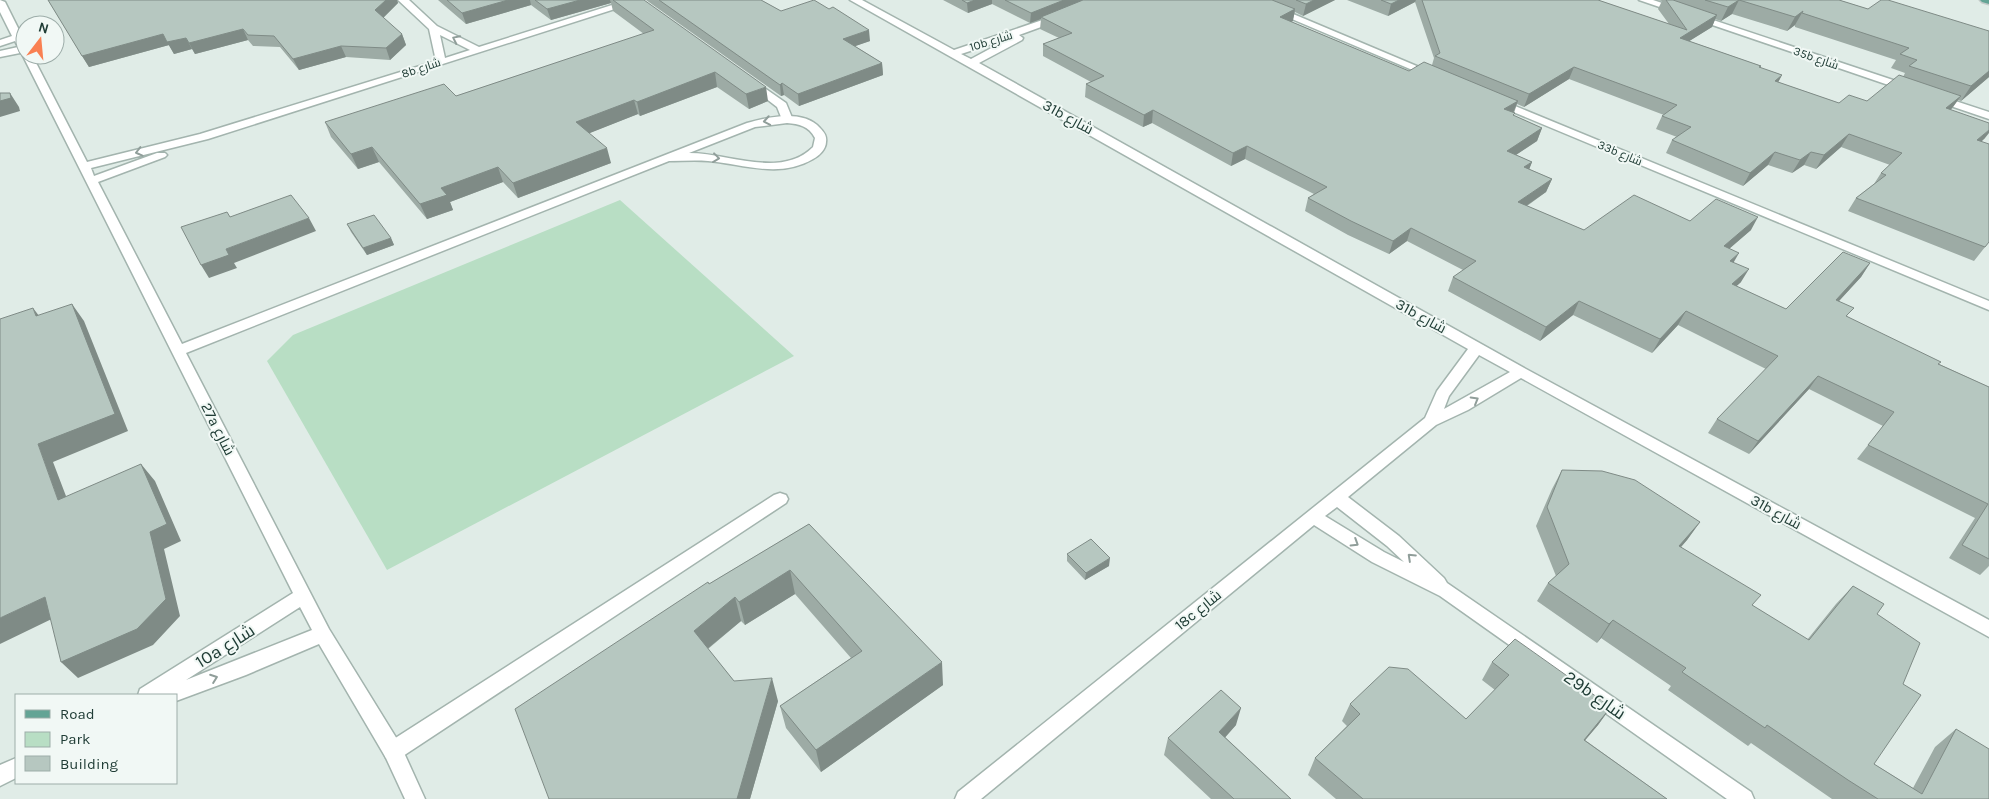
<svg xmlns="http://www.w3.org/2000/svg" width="1989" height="799" font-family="Karla,Cairo,sans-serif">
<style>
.green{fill:#b8dec4}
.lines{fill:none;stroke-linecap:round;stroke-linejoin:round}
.lane-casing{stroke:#a3b4ae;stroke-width:3}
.street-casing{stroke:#a3b4ae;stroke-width:3}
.primary-casing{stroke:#c1c9c7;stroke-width:3}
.lane{fill:#fff;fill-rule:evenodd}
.street{fill:#fff;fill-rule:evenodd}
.primary{fill:#63a495;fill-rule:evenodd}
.wall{fill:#9daba5;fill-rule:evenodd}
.shaded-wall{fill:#7f8b86}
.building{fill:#b6c7c0;stroke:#7f8b86}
.oneway{stroke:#909e9a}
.labels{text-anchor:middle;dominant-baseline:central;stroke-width:4;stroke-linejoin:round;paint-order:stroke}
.far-street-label{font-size:12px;fill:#203d36;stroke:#f1f8f5}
.street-label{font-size:15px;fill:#203d36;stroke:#f1f8f5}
.near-street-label{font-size:18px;fill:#203d36;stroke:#f1f8f5}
</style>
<rect width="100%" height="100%" fill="#e0ece7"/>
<path class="green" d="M620,200L794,356L387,570L267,361L293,335Z"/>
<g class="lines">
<g class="lane-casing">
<path id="lane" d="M750,78L786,103L793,120L791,122H783L777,107L746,83L745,81Z
M780,493L786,495L788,499L786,503L400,758L393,760L386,758L383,751L386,744L774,495Z"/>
</g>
<g class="street-casing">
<path id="street" d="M0,0L5,2L25,42V55H32L87,162L200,134L436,61L429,29L398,0H409L437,26L479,47L628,0H643L208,139L91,168L94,176L157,153H165L167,155L165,157L98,182L182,344L747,123C768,117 803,109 820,128C824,132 827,136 826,142C826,149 819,156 813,159C779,179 743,164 708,161C695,160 682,161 669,161L186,353L329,629L400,744L425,799H405L386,758L319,644L246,675L176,701V695H138L140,689L293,593L22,54L20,53L0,57V51L18,47L15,41L0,46V40L12,36L0,12ZM440,35L470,50L445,58ZM787,123C799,124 809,126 815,138L813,147C781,179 729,153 689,153L755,127ZM300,607L312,630L186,680Z
M850,0H862L954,50L1057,15H1063V19L1019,35L1023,38L1022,40L979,63L1526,369L1989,620V637L1521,378L1468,410L1436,425L1348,497L1399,536L1444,578L1447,583L1751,792L1754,799H1727L1440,596L1372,562L1314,525L981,799H955L958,792L1425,418L1437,391L1468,349ZM1010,38L971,59L961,54ZM1479,355L1510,372L1444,409L1449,396ZM1337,507L1387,546L1404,562L1384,552L1325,516Z
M1247,0H1260L1438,75L1437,77H1429Z
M1639,0H1653L1914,87L1915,89L1914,91H1906Z
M1937,95L1989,112V119L1933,100L1932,98L1933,96Z
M1498,99L1989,301V310L1494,104L1493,102Z
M16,758V778L0,786V765Z"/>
</g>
<g class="primary-casing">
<path id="primary" d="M1980,0H1989V4L1982,2Z"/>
</g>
<use href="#lane" class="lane"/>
<use href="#street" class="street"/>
<use href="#primary" class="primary"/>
</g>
<path class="wall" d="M48,0H397L398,3L383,18L402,34L406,45L390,60L346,57L299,70L280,47L253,46L248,40L195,54L192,49L174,54L169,45L89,67Z
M438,0H644L768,101L749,109L717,87L640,116L638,114L589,133L611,163L518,198L503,182L450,202L453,210L427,219L379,162L358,169L331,137L325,122L456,96L644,34L613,11L611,3L551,20L531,5L466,24Z
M646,0H761L781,11L870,41L855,46L882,63L883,75L799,106L784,95L781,96Z
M943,0H1335L1303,16L1295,12L1292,22L1409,71L1432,65L1434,58L1415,2L1388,16L1347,0H1598L1669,24L1658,9L1662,1L1657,0H1839L1868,9L1989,31V77L1961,101L1958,100L1951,110L1985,138L1982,141L1989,242L1974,261L1848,211L1856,198L1874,184L1881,173L1890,165L1841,147L1816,169L1804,165L1792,173L1768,165L1743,186L1666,153L1672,140L1677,137L1656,129L1662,116L1664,115L1569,79L1524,107L1517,104L1514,113V116L1542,128L1537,141L1516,155L1532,162L1529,169L1552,179L1546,192L1527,206L1584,230L1690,221L1751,230L1729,249L1741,282L1736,286L1786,309L1870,263L1861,277L1839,301L1848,317L1939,364L1989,387V566L1980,575L1949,558L1975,518L1857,459L1883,426L1809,389L1749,454L1708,433L1717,419L1766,369L1678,325L1652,353L1573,315L1540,341L1448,291L1453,277L1463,270L1407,241L1389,254L1348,235L1305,211L1308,198L1314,194L1245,159L1231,166L1152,123L1143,127L1085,97L1086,84L1091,82L1043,56V44L1059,38L1040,29L1041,19L1030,23L992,4L968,13ZM1732,14L1787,31L1795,25V27L1896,60L1891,68L1905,73L1903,77L1867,101L1839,103L1778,82L1782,75L1760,68L1761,66L1689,41L1712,27L1715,19L1721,21Z
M347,224L391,238L394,245L367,255L351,232Z
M1562,470L1700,522L1687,540L1681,547L1752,605L1807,640L1836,604L1853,586L1877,614L1903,684L1874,764L1913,788L1935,747L1956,729L1989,799H1832L1751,743L1748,746L1668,690L1671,686L1601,638L1597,643L1537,601L1548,583L1556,576L1536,526L1552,489Z
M809,524L943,685L821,772L786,728L780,706L851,658L795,594L745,625L741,621L708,649L734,681L778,701L750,799H549L709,584Z
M1067,554L1109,566L1085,580L1067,561Z
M1492,662L1611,707L1598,725L1585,740L1667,799H1336L1308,775L1315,758L1347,726L1342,721L1350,704L1466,719L1495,690L1482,680Z
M1236,725L1225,737L1291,799H1211L1164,755L1168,738Z"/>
<path class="shaded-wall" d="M386,0H397L398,3L379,22L375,10Z
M508,0H530L531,5L466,24L462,13Z
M580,0H610L611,3L551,20L547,9Z
M975,0H992V4L968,13L967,3Z
M1064,0H1090L1041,17V19L1030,23L1031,13Z
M1314,0H1335L1303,16L1306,4Z
M1399,0H1416L1415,2L1388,16L1391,4Z
M1739,0L1732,14L1721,21L1728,7Z
M1295,9L1293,21L1278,28L1280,17Z
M1803,11L1795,25L1787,31L1795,17Z
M1717,15L1712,27L1675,50L1680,38Z
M243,29L248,40L195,54L189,43Z
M869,30L870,41L844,50L843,39Z
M163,34L169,45L89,67L82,56Z
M402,34L406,45L390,60L386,48Z
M186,38L192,49L174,54L167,42Z
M341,46L346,57L299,70L293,59Z
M882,63L883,75L799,106L798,94Z
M1574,67L1569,79L1524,107L1529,94Z
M1989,71V77L1961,101L1971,86Z
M715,72L717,87L640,116L637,102Z
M1782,75L1775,88V81Z
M782,83L784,95L781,96L780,85Z
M766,87L768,101L749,109L746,94Z
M10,93L19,107L20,111L0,117V101Z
M1961,96L1952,108L1937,121L1946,108Z
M634,100L638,114L580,137L576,122Z
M1518,101L1513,113L1504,109Z
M1153,110L1152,123L1143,127L1144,115Z
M1542,128L1537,141L1502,164L1507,151Z
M1989,130V133L1985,138L1968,153L1977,140Z
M1849,134L1841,147L1816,169L1824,155Z
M1247,146L1245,159L1231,166L1233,153Z
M372,147L379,162L358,169L351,154Z
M607,148L611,163L518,198L513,183Z
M1775,152L1768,165L1743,186L1750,173Z
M1811,152L1804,165L1792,173L1800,160Z
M1532,162L1527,175L1524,167Z
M498,167L503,182L450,202L453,210L427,219L420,204L441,188Z
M1552,179L1546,192L1513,215L1518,202Z
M1758,217L1751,230L1716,260L1724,246Z
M309,218L316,231L234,263L237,268L209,278L201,265L226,249Z
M1411,228L1407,241L1389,254L1393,241Z
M391,238L394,245L367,255L363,248Z
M1739,253L1731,267L1730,261Z
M1870,263L1861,277L1827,314L1836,300Z
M1749,269L1741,282L1724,298L1732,284Z
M1579,301L1573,315L1540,341L1546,327Z
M72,304L84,321L128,431L53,462L74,517L58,500L38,444Z
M33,308L46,325L36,316Z
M1686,311L1678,325L1652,353L1660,339Z
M1818,376L1809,389L1749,454L1758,441Z
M141,464L155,481L181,541L164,549L180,616L153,645L78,678L61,662L150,532Z
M1700,522L1687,540L1666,564L1679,546Z
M1110,558L1109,566L1085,580L1086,573Z
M790,570L795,594L745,625L739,602Z
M45,597L62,614L0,644V618Z
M735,597L741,621L701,654L694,631Z
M1613,620L1601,638L1597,643L1609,624Z
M942,662L943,685L821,772L816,750Z
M772,678L778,701L750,799H737Z
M1611,707L1598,725L1571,757L1584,740Z
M1241,708L1236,725L1215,749L1219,732Z"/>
<path class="building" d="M48,0H386L375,10L402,34L386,48L341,46L293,59L274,36L248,35L243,29L189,43L186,38L167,42L163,34L82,56Z
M447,0H508L462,13Z
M535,0H580L547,9Z
M613,0H644L766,87L746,94L715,72L637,102L634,100L576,122L607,148L513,183L498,167L441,188L447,195L420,204L372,147L351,154L325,122L444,84L456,96L654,30Z
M659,0H761L781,11L814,0L829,9L833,7L869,30L843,39L882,63L798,94L782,83L780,85Z
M962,0H975L967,3Z
M1005,0H1064L1031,13Z
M1083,0H1272L1295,9L1280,17L1409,71L1424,62L1518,101L1504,109L1515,113L1513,115L1542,128L1507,151L1532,162L1524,167L1552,179L1518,202L1584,230L1634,195L1690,221L1716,199L1758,217L1724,246L1739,253L1730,261L1749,269L1732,284L1786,309L1843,252L1870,263L1836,300L1854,308L1846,316L1941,362L1938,364L1989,387V559L1962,545L1988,504L1868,445L1894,412L1818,376L1758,441L1717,419L1778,356L1686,311L1660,339L1579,301L1546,327L1453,277L1476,261L1411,228L1393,241L1351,221L1308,198L1327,187L1247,146L1233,153L1153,110L1144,115L1086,84L1104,76L1043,44L1072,33L1041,17Z
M1296,0H1314L1306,4Z
M1381,0H1399L1391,4Z
M1422,0H1598L1687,30L1666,0H1673L1717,15L1680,38L1761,66L1759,67L1782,75L1775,81L1839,103L1849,95L1867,101L1899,75L1961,96L1946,108L1989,123V130L1977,140L1989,144V242L1985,247L1856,198L1886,175L1881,173L1902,153L1849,134L1824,155L1811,152L1800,160L1775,152L1750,173L1672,140L1691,127L1662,116L1677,105L1574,67L1529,94L1435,56L1440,53Z
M1705,0H1839L1868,9L1881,0H1888L1989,31V71L1971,86L1909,66L1917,60L1900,54L1909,48L1802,13L1803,11L1795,17L1739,0L1728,7Z
M0,93H10L11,98L0,101Z
M291,195L309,218L226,249L229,255L201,265L181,227L227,212L230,217Z
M374,215L391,238L363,248L347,224Z
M72,304L115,414L38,444L58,500L141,464L167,524L150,532L166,599L137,629L61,662L45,597L0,618V319L33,308L36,316Z
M1562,470L1602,471L1635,480L1700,522L1679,546L1761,595L1752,605L1809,640L1853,586L1884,604L1877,614L1920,643L1903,684L1921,695L1874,764L1922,794L1956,729L1989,749V799H1878L1848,780L1767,725L1765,728L1682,672L1686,668L1613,620L1609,624L1548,583L1569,564L1547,507Z
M809,524L942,662L816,750L780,706L862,651L790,570L739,602L735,597L694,631L734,681L772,678L737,799H549L515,709L708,582L709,584Z
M1091,539L1110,558L1086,573L1067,554Z
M1515,639L1611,707L1584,740L1667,799H1363L1315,758L1360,714L1350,704L1389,667L1408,669L1466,719L1509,675L1492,662Z
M1221,690L1241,708L1219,732L1291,799H1234L1168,738Z"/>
<defs><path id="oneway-chevron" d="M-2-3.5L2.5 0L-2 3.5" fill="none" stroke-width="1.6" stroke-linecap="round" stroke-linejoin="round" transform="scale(1.25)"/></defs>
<g class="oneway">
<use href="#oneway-chevron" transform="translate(456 39) rotate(-154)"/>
<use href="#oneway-chevron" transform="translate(767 121) rotate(170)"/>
<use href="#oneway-chevron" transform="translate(139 152) rotate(166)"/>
<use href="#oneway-chevron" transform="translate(716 158) rotate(7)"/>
<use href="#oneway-chevron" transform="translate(1475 400) rotate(-30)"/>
<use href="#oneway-chevron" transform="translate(1355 543) rotate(32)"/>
<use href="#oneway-chevron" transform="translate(1411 557) rotate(-137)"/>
<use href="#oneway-chevron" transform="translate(214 678) rotate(-20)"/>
</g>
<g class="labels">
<g class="far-street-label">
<text transform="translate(991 41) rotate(-17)">10b شارع</text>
<text transform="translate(1816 58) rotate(19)">35b شارع</text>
<text transform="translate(421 68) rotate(-18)">8b شارع</text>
<text transform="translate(1620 153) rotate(23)">33b شارع</text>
</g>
<g class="street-label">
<text transform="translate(1068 117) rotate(29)">31b شارع</text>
<text transform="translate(1421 316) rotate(29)">31b شارع</text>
<text transform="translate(218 429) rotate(63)">27a شارع</text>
<text transform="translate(1776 512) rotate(29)">31b شارع</text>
<text transform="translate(1198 610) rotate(-39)">18c شارع</text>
</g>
<g class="near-street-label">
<text transform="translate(225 646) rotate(-32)">10a شارع</text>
<text transform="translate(1595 695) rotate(35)">29b شارع</text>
</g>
</g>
<rect x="15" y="694" width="162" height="90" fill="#f1f8f5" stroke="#9dada9"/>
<rect x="25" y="710" width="25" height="8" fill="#63a495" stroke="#9dada9"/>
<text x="60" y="719" font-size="15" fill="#203d36">Road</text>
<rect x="25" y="732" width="25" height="15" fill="#b8dec4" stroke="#9dada9"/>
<text x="60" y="744" font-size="15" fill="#203d36">Park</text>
<rect x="25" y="756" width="25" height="15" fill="#b6c7c0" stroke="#9dada9"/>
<text x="60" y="769" font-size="15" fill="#203d36">Building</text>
<g transform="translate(40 40) rotate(16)"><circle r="24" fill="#f1f8f5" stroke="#9dada9"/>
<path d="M0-4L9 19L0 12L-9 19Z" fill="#f98052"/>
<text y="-8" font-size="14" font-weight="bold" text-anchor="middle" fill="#203d36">N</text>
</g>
</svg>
